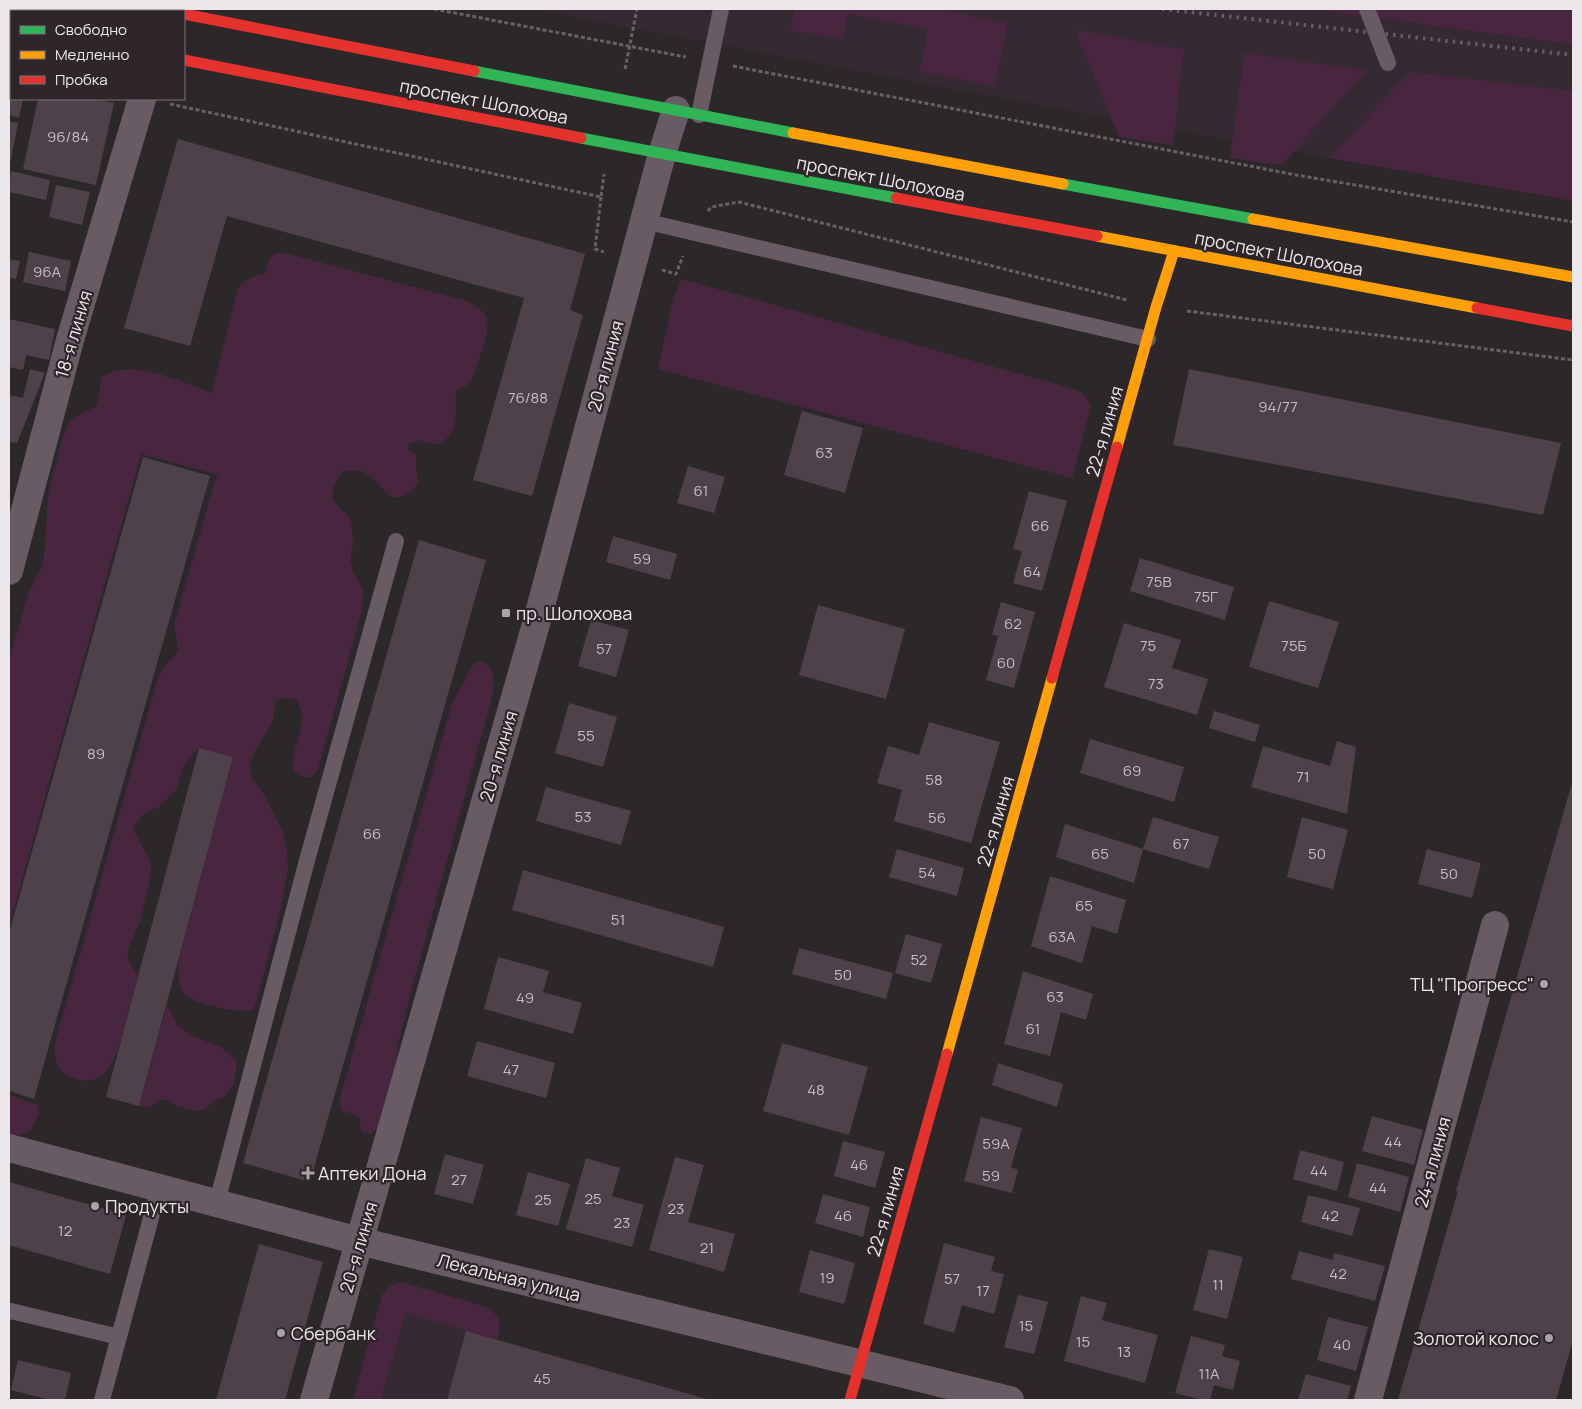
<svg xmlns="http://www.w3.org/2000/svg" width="1582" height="1409" font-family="Manrope,sans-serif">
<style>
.built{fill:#362a32}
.green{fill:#492640}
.building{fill:#4e414a}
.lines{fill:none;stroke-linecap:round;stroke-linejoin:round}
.path{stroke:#686066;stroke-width:3;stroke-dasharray:4 2.5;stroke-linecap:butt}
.lane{stroke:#685b64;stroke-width:16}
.street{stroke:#685b64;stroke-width:28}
.fast{stroke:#30b455;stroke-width:11}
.slow{stroke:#ff9f0a;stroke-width:11}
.jam{stroke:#e5322d;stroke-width:11}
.rail{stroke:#645e61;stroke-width:4;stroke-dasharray:2.5 5;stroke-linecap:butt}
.poi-dot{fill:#a9a4a7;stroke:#2e262b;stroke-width:2}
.labels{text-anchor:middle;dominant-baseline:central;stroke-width:4.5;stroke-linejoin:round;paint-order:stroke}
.number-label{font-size:15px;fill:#c4bec2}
.street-label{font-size:18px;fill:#ece7ea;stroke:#2e262b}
.poi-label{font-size:18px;fill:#ece7ea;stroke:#2e262b;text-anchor:start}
</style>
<rect width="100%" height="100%" fill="#2c282a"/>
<path class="built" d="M533,9H1313L1563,44L1573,9V201L1329,158L986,95Z
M406,1313L497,1340L712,1400H381Z"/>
<path class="green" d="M795,9H936L1008,23L995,86L920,72L928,29L848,14L843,40L791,30Z
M1313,9H1573V45Z
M1075,30L1184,49L1173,145L1119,137Z
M1244,53L1367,70L1282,165L1230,158Z
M1410,72L1573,91V201L1329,158Z
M276,253H285L467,301C474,305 484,310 487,319C491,331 476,366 472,380L466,386L457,390C453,403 460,422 451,434C448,438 442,442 438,445L418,440L409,444L408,449L416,455C417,465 415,473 419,482C412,493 406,496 394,498C371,484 374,465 342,472C327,493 330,502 350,517L352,529L353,545L350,561L354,574L363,589L362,610L318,770L310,777H303L294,771C290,751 303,735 302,716C301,710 299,705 297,700L285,697L275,702L273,722L258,745L249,765L252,779L265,796L282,830L286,844L288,867L281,907L256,1004L252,1011C238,1012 192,1005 184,993C178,986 178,972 178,963L233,757L199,748L184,765L176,790L158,808L148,810L139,819L133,829C138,842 150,854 151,867C151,879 147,890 145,901C143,908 143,914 141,920C132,945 118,950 138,976C134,993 129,1009 125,1025C117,1054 108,1095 68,1076C55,1069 54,1055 55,1042L157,681L165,665L174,657L178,650L174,625L215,480L218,475L141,454L9,926V659L29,591L42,566L45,549L48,496L62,439L68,424L75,417L97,406L102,377C131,357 182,382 212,393L238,289C244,279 253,276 265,274L270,258Z
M682,279L1077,390L1085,395L1091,406L1072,478L658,369L674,296Z
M481,661C496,668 494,680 493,694L416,973L397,1047L398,1059L378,1128L371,1134L362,1132L359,1118L353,1114L342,1111L339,1102L452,703L474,663Z
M167,1005L177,1025L192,1036L221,1047L237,1061L235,1081L230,1090L224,1097L217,1099L205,1109L197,1111L188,1109L176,1106L166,1099L160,1100L150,1107L139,1106Z
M9,1095L38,1105L39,1114L32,1129L20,1135L9,1134Z
M402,1282L490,1308C501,1320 502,1324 497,1340L406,1313L381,1400H353L382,1295L391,1285Z"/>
<path class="building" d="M9,73L11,74V99H23L19,118L9,115Z
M38,99H93L114,103L96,185L23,169Z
M9,121L18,123L10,164H9Z
M178,139L585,254L570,310L583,315L532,496L473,480L524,298L227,216L190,346L124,328Z
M11,171L50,180L46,200L9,192Z
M56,185L90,192L82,225L49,217Z
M29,252L71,261L65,291L23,282Z
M9,259L20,261L16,279L9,277Z
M9,319L55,329L49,360L26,355L23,370L9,367Z
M30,369L45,373L17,443L9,442V395L23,398Z
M1189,369L1561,443L1543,515L1173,445Z
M802,411L863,428L845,493L784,475Z
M143,457L210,476L34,1099L9,1091V933Z
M688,466L725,477L714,513L677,503Z
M1029,491L1067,501L1042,591L1013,583L1022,551L1013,549Z
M613,536L677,554L670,580L606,562Z
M419,540L486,560L310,1182L243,1163Z
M1140,558L1234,587L1225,620L1130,591Z
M1269,601L1339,622L1318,688L1249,667Z
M1001,602L1035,612L1014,688L986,680L998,636L992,635Z
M818,605L905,629L886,699L799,675Z
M591,620L629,630L616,677L578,666Z
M1124,623L1181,640L1172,668L1208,679L1197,715L1104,687Z
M569,703L617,717L603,767L555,753Z
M1214,711L1260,725L1255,742L1209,728Z
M929,722L1000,742L971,843L894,821L902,790L877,783L888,746L919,755Z
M1090,739L1184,767L1174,802L1080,773Z
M1337,741L1356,747L1347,814L1251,787L1263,746L1330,766Z
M199,748L233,757L139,1106L106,1097Z
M1573,779V1340L1556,1400H1398L1458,1191H1456Z
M546,787L631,811L621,845L536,821Z
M1153,817L1219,837L1209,869L1143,849Z
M1302,817L1348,830L1333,889L1287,877Z
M1065,824L1143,849L1134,883L1056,857Z
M897,849L964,868L957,896L889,877Z
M1427,849L1481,863L1472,898L1418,884Z
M523,870L724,927L713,967L512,910Z
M1050,876L1126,900L1117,934L1092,926L1082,963L1031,946Z
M906,934L942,944L931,983L895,973Z
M799,948L893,973L886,999L792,974Z
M498,957L549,971L543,992L582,1003L573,1034L484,1009Z
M1023,971L1093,994L1086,1020L1061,1012L1050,1056L1004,1044Z
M477,1041L555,1063L546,1098L467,1076Z
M782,1043L868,1067L849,1135L763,1111Z
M998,1063L1063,1084L1057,1107L992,1085Z
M1372,1116L1423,1130L1414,1165L1362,1151Z
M981,1117L1022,1128L1011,1167L1018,1170L1012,1193L964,1181Z
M843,1141L885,1152L875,1188L834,1176Z
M1300,1150L1344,1162L1337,1191L1293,1179Z
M445,1154L484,1165L473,1204L434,1194Z
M675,1157L704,1165L688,1222L735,1234L724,1272L649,1250Z
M586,1158L620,1168L612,1196L644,1205L632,1247L566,1229Z
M1357,1163L1409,1177L1400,1212L1348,1197Z
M528,1172L570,1184L558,1226L516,1215Z
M9,1182L126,1215L110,1274L9,1245Z
M823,1194L870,1207L863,1237L815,1223Z
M1308,1195L1360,1208L1352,1236L1301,1222Z
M944,1243L995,1257L991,1271L1004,1274L994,1314L962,1305L954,1333L923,1324Z
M259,1244L323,1262L285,1400H216Z
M1209,1249L1243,1257L1227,1319L1193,1310Z
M810,1250L855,1263L844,1304L799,1292Z
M1299,1251L1333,1260L1334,1253L1385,1266L1375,1301L1291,1279Z
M1018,1295L1048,1302L1034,1354L1004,1347Z
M1081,1296L1107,1303L1102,1320L1158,1335L1145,1383L1064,1361Z
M1328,1317L1368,1327L1356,1371L1317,1360Z
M466,1331L710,1400H447Z
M1191,1336L1225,1345L1222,1356L1240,1361L1233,1390L1214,1385L1210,1400H1203L1175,1393Z
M18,1360L71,1373L65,1400H50L11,1390Z
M1306,1374L1351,1386L1347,1400H1298Z"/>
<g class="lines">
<path class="path" d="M434,9L686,57
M733,66L1296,175L1573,222
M625,69L637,9
M9,70H11
M170,104L601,197L604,174
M601,197L595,249L604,252
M708,211L711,207L739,202L1127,300
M662,270L676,274L683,256
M1187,311L1573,360"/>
<path class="lane" d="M1367,9L1388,63
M699,115L721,9
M644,221L1148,339
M217,1202L306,864L396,541
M9,1312L11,1311L119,1337
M102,1400L159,1188"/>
<path class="street" d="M9,571L70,340L142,99
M9,1148L359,1241L1010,1400
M314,1400L536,624L662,154L676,110
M1368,1400L1495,925"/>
<path class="fast" d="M474,71L793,133
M581,138L896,198
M1063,184L1253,219"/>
<path class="slow" d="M9,26H11
M793,133L1063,184
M1253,219L1573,277
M1097,236L1477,308
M1117,447L1156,307L1174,251
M947,1054L1052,678"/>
<path class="jam" d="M158,9L170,11
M184,14L474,71
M184,60L581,138
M896,198L1097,236
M1477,308L1573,326
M1052,678L1117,447
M850,1400L947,1054"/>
<path class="rail" d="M1162,9L1573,55"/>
</g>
<g class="poi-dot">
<rect x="501" y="608" width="10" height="10" rx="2.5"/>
<circle cx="1544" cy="984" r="5"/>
<path d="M305.5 1165.5h5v5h5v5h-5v5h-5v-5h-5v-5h5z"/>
<circle cx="95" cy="1206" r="5"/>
<circle cx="281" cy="1333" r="5"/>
<circle cx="1549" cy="1338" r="5"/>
</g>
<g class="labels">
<g class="number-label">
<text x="68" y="136">96/84</text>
<text x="47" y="271">96А</text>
<text x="528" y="397">76/88</text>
<text x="1278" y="406">94/77</text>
<text x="824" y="452">63</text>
<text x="701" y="490">61</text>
<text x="1040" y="525">66</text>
<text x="642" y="558">59</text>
<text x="1032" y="571">64</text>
<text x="1159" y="581">75В</text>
<text x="1206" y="596">75Г</text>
<text x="1013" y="623">62</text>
<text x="1148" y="645">75</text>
<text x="1294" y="645">75Б</text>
<text x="604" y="648">57</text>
<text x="1006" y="662">60</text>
<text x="1156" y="683">73</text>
<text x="586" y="735">55</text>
<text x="96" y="753">89</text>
<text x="1132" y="770">69</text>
<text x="1303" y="776">71</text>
<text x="934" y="779">58</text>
<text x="583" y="816">53</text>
<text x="937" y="817">56</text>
<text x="372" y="833">66</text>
<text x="1181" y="843">67</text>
<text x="1100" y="853">65</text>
<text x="1317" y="853">50</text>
<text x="927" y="872">54</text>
<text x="1449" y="873">50</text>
<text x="1084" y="905">65</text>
<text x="618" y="919">51</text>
<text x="1062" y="936">63А</text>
<text x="919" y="959">52</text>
<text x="843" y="974">50</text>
<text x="1055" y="996">63</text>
<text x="525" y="997">49</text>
<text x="1033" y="1028">61</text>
<text x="511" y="1069">47</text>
<text x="816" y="1089">48</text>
<text x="1393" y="1141">44</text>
<text x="996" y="1143">59А</text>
<text x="859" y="1164">46</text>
<text x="1319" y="1170">44</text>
<text x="991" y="1175">59</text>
<text x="459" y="1179">27</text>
<text x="1378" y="1187">44</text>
<text x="593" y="1198">25</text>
<text x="543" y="1199">25</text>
<text x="676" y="1208">23</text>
<text x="843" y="1215">46</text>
<text x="1330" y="1215">42</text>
<text x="622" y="1222">23</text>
<text x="65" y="1230">12</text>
<text x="707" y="1247">21</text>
<text x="1338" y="1273">42</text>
<text x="827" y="1277">19</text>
<text x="952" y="1278">57</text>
<text x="1218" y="1284">11</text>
<text x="983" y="1290">17</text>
<text x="1026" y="1325">15</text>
<text x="1083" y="1341">15</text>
<text x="1342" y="1344">40</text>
<text x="1124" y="1351">13</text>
<text x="1209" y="1373">11А</text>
<text x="542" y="1378">45</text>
</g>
<g class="street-label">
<text transform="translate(484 101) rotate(11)">проспект Шолохова</text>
<text transform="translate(881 178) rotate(11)">проспект Шолохова</text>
<text transform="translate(1279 253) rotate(11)">проспект Шолохова</text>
<text transform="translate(73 334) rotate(-74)">18-я линия</text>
<text transform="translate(605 366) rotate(-75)">20-я линия</text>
<text transform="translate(1104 431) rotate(-74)">22-я линия</text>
<text transform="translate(498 756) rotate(-74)">20-я линия</text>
<text transform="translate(995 821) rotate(-74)">22-я линия</text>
<text transform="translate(1432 1162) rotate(-75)">24-я линия</text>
<text transform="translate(885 1211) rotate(-74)">22-я линия</text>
<text transform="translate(358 1247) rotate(-74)">20-я линия</text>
<text transform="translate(509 1277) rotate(14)">Лекальная улица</text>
</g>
<g class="poi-label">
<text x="516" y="613">пр. Шолохова</text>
<text x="1534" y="984" text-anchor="end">ТЦ "Прогресс"</text>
<text x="318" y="1173">Аптеки Дона</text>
<text x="105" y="1206">Продукты</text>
<text x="291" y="1333">Сбербанк</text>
<text x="1539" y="1338" text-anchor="end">Золотой колос</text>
</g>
</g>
<rect width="1582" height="1409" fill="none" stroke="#ece7ea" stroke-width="20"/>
<rect x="10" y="10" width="175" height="90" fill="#2e262b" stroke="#7a7377"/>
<rect x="20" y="26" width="25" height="8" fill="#30b455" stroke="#7a7377"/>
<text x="55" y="35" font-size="15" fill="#ece7ea">Свободно</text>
<rect x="20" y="51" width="25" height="8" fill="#ff9f0a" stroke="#7a7377"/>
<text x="55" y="60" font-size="15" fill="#ece7ea">Медленно</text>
<rect x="20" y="76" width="25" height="8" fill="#e5322d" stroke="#7a7377"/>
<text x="55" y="85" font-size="15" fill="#ece7ea">Пробка</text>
</svg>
